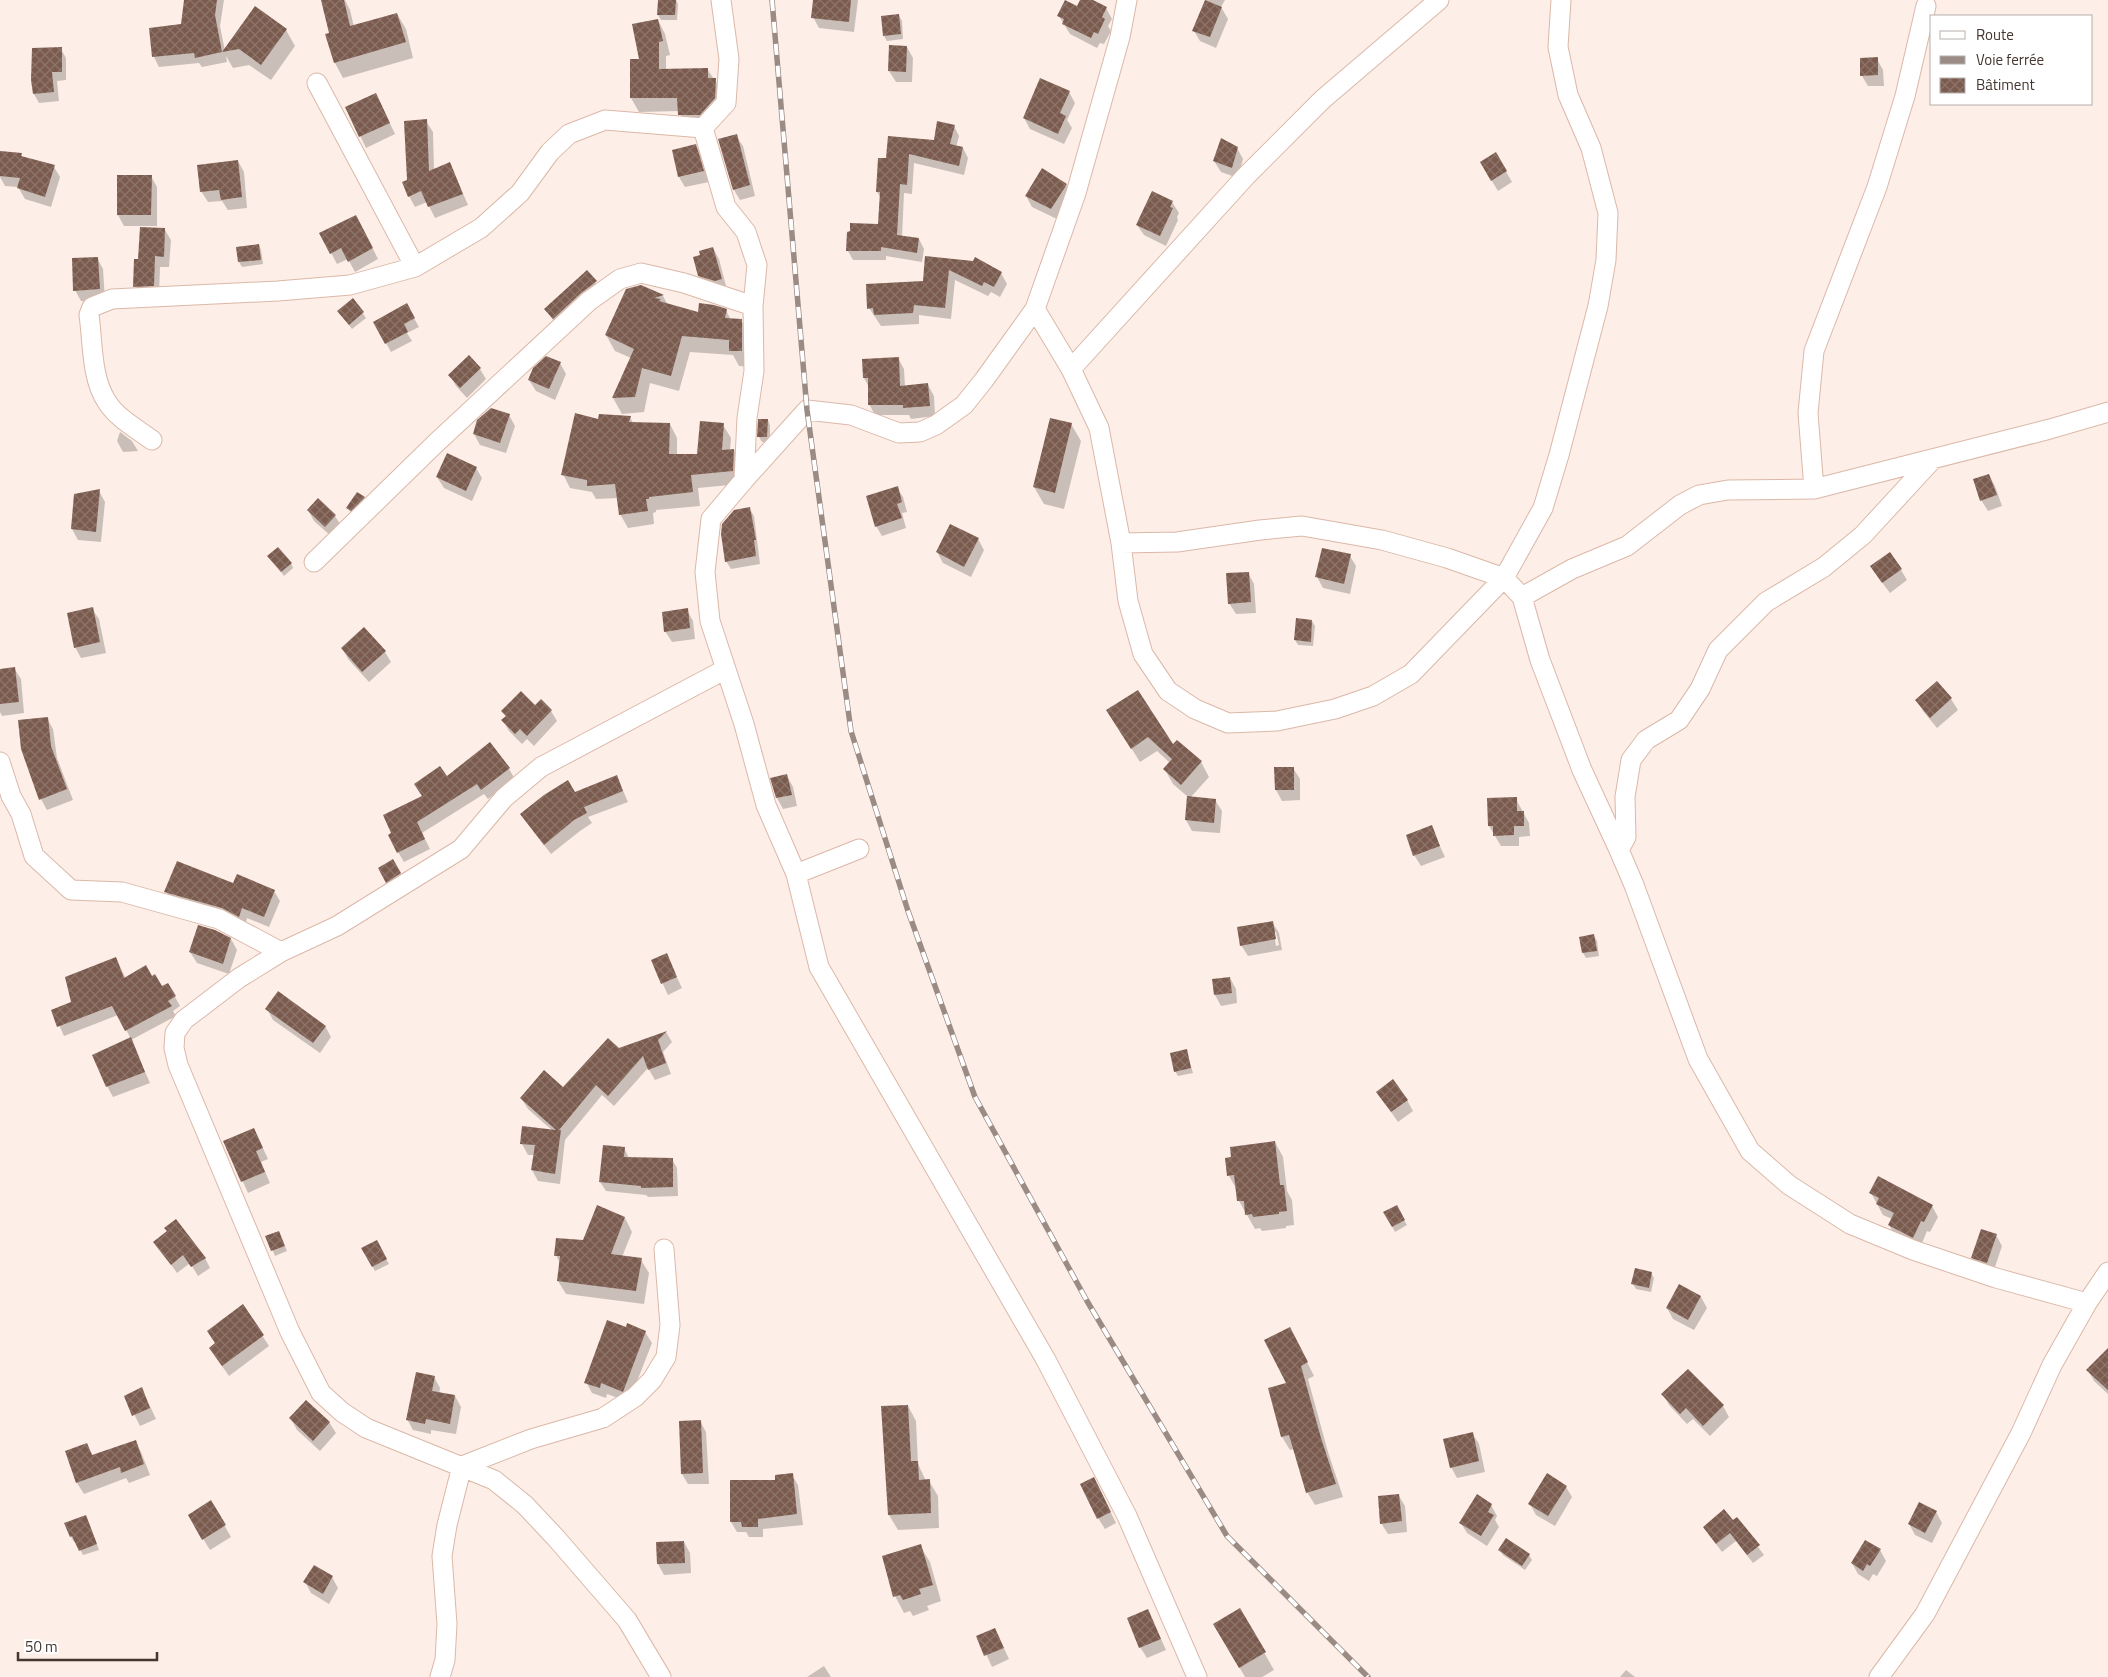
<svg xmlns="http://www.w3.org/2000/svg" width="2108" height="1677" font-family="'Titillium Web',sans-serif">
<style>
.shadow{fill:#0003;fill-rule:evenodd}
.building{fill:url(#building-cross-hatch)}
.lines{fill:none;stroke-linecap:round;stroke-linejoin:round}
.street-casing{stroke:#dbb8a8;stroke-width:21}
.street{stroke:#fff;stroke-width:19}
.rail-casing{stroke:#9a8b85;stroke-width:5.5}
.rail{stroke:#fff;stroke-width:4;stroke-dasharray:11;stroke-linecap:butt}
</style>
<defs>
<pattern id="building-cross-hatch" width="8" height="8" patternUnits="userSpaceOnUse" patternTransform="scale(1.25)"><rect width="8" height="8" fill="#7b5b4e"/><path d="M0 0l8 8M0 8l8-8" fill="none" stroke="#8e756b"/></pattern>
</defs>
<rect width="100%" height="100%" fill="#fdeee7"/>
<path class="shadow" d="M185,0H224L220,26L225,51L286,30L295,46L271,80L249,65L233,68L226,56L227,62L202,67L199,63L159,67L154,57L151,29L182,25Z
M322,0H345L350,10L354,27L397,14L406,29L413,58L343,78L335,63L331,33Z
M659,0H676L678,4L677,20H661L658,15Z
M815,0H858L854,32L819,28L813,17Z
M1081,0H1090L1106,8L1112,19L1108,26L1111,31L1104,44L1100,43L1097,48L1070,34L1059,16L1077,8Z
M1206,0H1225L1221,7L1228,19L1216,48L1200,41L1194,31Z
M899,16L902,21L903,39L887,41L884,36Z
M658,20L665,34L670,55L666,56V70L707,69L723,92L722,112L687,128L679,111L639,112L631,98L641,60Z
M907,47L913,58L912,82H896L889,71Z
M61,49L66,58V80L57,81L59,101L39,103L34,94Z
M1877,59L1883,70L1884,86H1868L1862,76Z
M1069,92L1075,103L1067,120L1072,128L1064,144L1030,129L1024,118Z
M376,94L395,134L366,148L347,108Z
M426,121L433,132L434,170L450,164L468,205L435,218L427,202L415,207L409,196L408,181Z
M954,126L959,136L956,147L963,148L968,158L964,175L914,163L912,194L904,193L902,237L919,239L924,249L922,262L886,256V260H853L848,251L879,225L881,198L877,192L887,159L935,142Z
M736,136L743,146L755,196L740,200L734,190Z
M695,145L702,156L709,182L685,187L679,177Z
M1237,148L1243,159L1238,178L1221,172L1214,161Z
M21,154L23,158L54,167L60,177L51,207L25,199L18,187L5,186L0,177V162Z
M1496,154L1512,182L1498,191L1481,163Z
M238,161L244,172L247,208L228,210L222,201L208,202L201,191Z
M151,176L157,187V226H124L118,215Z
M1066,185L1072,196L1057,219L1032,207L1026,196Z
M1172,202L1179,213L1177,217L1178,220L1166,246L1144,235L1137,225Z
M362,227L378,259L355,272L348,259L337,264L321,234Z
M165,230L171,240L169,267H160L159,296L141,297L135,286L139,261Z
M259,245L261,250L263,264L242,267L239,262L237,248Z
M713,248L719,259L727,290L706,287L699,275L702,256Z
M97,258L103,269L105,300L81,301L75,290Z
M927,258L1001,273L1007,284L1000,297L991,292L988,296L955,280L951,319L919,315V324L881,326L869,308L924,283Z
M587,272L602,293L560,329L545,309Z
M641,286L663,296L668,305L699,314L726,310L731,320H741L750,336L751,367L739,366L733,355L690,352L679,391L650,383L644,412L622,414L613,398L631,358L615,351L606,335Z
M353,299L366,318L352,329L342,316Z
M406,304L419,327L407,333L412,341L391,352L374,322Z
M898,358L904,369L905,386L928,385L934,396L935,416L911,419L909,415H875L869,404V387L864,378Z
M560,363L566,374L555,400L536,391L529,380Z
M480,369L486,379L467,398L456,386L450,375Z
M509,415L515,426L506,453L480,445L474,434Z
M630,417L633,423L670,424L677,438V455H698L723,425L731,438L730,451L734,450L741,464L740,484L698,488L700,506L656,510V512L653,513L654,524L628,528L620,514L618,498L596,499L592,492L570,488L563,474L599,420Z
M768,420L770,425V442H762L759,437Z
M1071,424L1081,441L1064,509L1044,504L1034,487Z
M120,432L132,441L138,451L123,452L117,441Z
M476,468L482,478L472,501L444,488L437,477Z
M1989,475L1995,486L2002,506L1988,511L1981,500Z
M897,488L903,497L907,512L902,513L906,528L882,536L876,526Z
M99,491L105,502L101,542L78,540L72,529Z
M364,498L367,503L354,515L351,513L348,508Z
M318,500L335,516L342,527L332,537L314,521L308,510Z
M749,508L754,516L760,564L731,569L726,561Z
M978,539L984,550L971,577L943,563L937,552Z
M269,556L291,563L293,568L284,576Z
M1350,556L1356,566L1350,594L1323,588L1317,577Z
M1901,570L1907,580L1890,593L1878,577Z
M1248,573L1254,584L1256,613L1236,614L1229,603Z
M92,609L99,619L106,653L81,658L75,647Z
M687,610L693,621L695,639L672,642L665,631Z
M1312,621L1315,626L1313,646L1298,645L1295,640Z
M342,648L385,652L391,662L369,682L348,659Z
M14,668L21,679L24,713L2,716L0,712V670Z
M1937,683L1951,699L1958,710L1937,728L1923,711L1917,700Z
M535,707L551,711L557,721L534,746L527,739L522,744L509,731L503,720L506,717L503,711Z
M1108,711L1201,762L1209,777L1190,798L1215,800L1222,811L1220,833L1192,831L1186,820L1188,797L1173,784L1165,770L1170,763L1157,751L1140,762Z
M47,718L53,729L57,758L73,800L47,810L41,799Z
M1293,768L1300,779V800L1282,801L1276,790Z
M509,769L515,779L488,799L484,794L422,833L430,849L404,862L398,852L393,834L423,797L446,777Z
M787,776L793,787L797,806L783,809L777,798L772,779Z
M617,777L628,802L588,817L592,823L580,831L551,854L521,815Z
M1489,799H1516L1529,823L1530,836L1519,837V846H1501L1489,826Z
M1431,827L1445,857L1421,866L1414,855Z
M393,860L403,878L390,887L379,868Z
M233,885L274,891L280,901L269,927L247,918L245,926L172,902L166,892Z
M1272,922L1279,933L1282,950L1248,956L1241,945ZM1274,932H1276L1279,945L1276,946Z
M1594,936L1597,941L1599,956L1586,958L1583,953Z
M231,939L237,950L229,974L197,963L190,952Z
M666,955L682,988L668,995L652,961Z
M116,958L126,979L152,977L162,988L168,984L180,1006L173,1011L176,1016L131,1040L150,1083L113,1097L107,1086L131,1039L118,1015L64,1036L53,1011L73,1003Z
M1230,978L1236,989L1237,1003L1221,1006L1215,995Z
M267,1009L325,1026L331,1037L320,1053L273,1020Z
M666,1032L672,1042L663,1052L671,1074L655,1080L648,1068L614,1106L602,1095L565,1140L560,1184L538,1181L532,1170L535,1155H528L522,1144L553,1131L528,1109L521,1098L564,1088L618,1050Z
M1186,1050L1193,1073L1178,1076L1175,1071Z
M1377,1092L1407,1100L1413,1111L1398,1122Z
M254,1129L268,1159L261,1162L270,1183L248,1193L225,1142Z
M1275,1142L1283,1157L1287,1191L1292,1200L1294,1225L1286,1226V1228L1262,1231L1260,1228L1255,1229L1239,1201L1237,1190L1229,1176Z
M624,1148L629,1158L672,1159L677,1168L678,1196L648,1197L646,1195L606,1191L600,1182Z
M1871,1193L1932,1206L1938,1217L1930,1232L1927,1231L1920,1248L1895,1236L1889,1225L1892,1219L1883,1215Z
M1396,1207L1407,1225L1395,1232L1385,1213Z
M625,1218L632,1232L622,1257L641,1260L649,1273L644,1304L566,1294L558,1281L560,1263L556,1255Z
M279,1232L287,1251L275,1256L267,1237Z
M1996,1235L2002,1246L1993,1273L1979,1268L1972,1258Z
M155,1242L205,1258L210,1268L198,1276L190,1263L177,1273Z
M376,1242L389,1264L375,1271L363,1248Z
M1651,1273L1654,1278L1651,1292L1636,1289L1633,1284Z
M1701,1297L1707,1308L1694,1330L1673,1319L1667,1308Z
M243,1306L269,1346L229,1376L217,1359L216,1344L220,1321Z
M645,1332L652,1343L629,1402L607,1394L606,1398L592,1393L586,1382Z
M1297,1342L1314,1376L1308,1379L1328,1452L1343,1497L1315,1505L1307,1492L1294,1449L1290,1450L1282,1437L1288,1384Z
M2108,1350V1394L2094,1381L2088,1370Z
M434,1377L440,1388L439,1394L455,1396L461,1407L456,1434L431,1430V1434L413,1430L407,1419Z
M142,1389L156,1419L140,1426L125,1396Z
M1663,1394L1723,1406L1729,1417L1710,1436L1693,1419L1687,1424L1669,1405Z
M908,1406L916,1421L918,1464L926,1481H929L938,1496L939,1528L898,1530L889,1515L883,1407Z
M291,1419L329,1422L336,1433L320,1451L297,1430Z
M700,1421L706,1432L709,1484H688L682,1474Z
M1472,1433L1479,1444L1485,1472L1457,1478L1451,1467Z
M135,1441L141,1452L150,1475L129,1483L126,1478L84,1494L77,1483L66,1452L86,1444L93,1456Z
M792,1475L798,1485L803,1525L763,1529V1537H749L746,1532H737L731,1522L777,1481Z
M1566,1487L1572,1497L1555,1526L1536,1515L1530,1504Z
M1099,1489L1116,1523L1105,1529L1098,1518Z
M1399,1496L1405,1506L1407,1532L1388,1534L1381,1523Z
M211,1502L231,1537L210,1550L189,1516Z
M1491,1505L1497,1516L1495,1520L1499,1527L1487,1546L1467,1533L1461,1523Z
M1936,1512L1942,1523L1932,1543L1915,1535L1909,1524Z
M1737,1519L1764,1555L1753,1563L1736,1541L1722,1552L1704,1528L1733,1522Z
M88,1521L99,1550L83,1555L76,1541L74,1542L71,1537L66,1524Z
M684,1542L690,1553L691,1573L664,1575L658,1564L657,1544Z
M920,1546L930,1562L941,1601L927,1606L929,1610L913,1616L910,1611L904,1613L895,1596Z
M1500,1550L1529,1555L1532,1560L1525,1570L1503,1555Z
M1880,1550L1886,1561L1877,1576L1873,1574L1869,1581L1858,1574L1852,1563Z
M332,1577L338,1588L329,1604L311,1593L305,1582Z
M1148,1610L1166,1650L1147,1658L1140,1647Z
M1240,1610L1274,1670L1262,1677H1245L1215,1625Z
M995,1629L1009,1659L992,1667L978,1636Z
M824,1666L831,1677H807Z
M1626,1670L1635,1677H1620Z"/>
<path class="building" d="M184,0H217L215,15L222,52L195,58L194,53L152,57L149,28L181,24Z
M321,0H344L350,26L397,13L406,42L334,63L325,34L329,33Z
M658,0H676L675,15H657Z
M813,0H851L849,22L811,18Z
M1065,0L1077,6L1080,0H1093L1107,7L1102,17L1105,19L1098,34L1094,32L1091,38L1062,24L1064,19L1057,16Z
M1205,0L1222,7L1210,37L1192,31Z
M255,6L287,29L261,65L239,49L222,52Z
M899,14L901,34L883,36L881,16Z
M658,19L663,41L659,42V69L708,68V78H716L715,98L700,115H678L677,98H630V59H639L632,24Z
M889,45L907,46L906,72L888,71Z
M62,47V72H52L54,92L33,94L31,80L32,48Z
M1878,57V75L1860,76V58Z
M1040,78L1070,91L1060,113L1066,116L1058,134L1023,118Z
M376,93L390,123L359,137L345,107Z
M427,119L429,171L450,162L463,194L428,207L421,191L408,197L402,182L407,180L404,121Z
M937,121L955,125L950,144L963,147L959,166L909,154L907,185L900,184L897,235L919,238L917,253L881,247V251H846L847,232L850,231V223L878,224L880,192H876L878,158H886L888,136L934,140Z
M737,134L750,185L733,190L718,139Z
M1221,138L1238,147L1232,168L1213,161Z
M696,144L704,171L678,177L672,150Z
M0,151L22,153L21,156L55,165L45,197L17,188L20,178L0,176Z
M1496,152L1507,171L1491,181L1480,162Z
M238,160L242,197L221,200L219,190L200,192L197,165Z
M1042,168L1067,184L1051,209L1025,196Z
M117,175H152L151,215H117Z
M1152,191L1173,201L1170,207L1173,208L1160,236L1136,225Z
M356,215L373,248L348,262L341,248L330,254L319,233Z
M140,227L165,228L164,257L155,256L154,286L133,287L134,259H138Z
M259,244L261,260L238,262L236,247Z
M713,247L722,279L715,281L698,276L693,257L700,255L699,251Z
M925,256L973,261L975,257L1002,272L994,287L984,282L982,286L949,270L945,308L914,305L913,313L874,315L873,308L867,309L866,284L923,281Z
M98,257L100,289L73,291L72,258Z
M587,270L597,281L581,293L553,319L544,309Z
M641,285L664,295L654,298L661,299L659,301L698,312L699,303L714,305L727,309L725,318L742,319V351H729V340L682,336L671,376L642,368L635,397L612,398L634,349L605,335L626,289Z
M353,298L364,312L349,325L337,311Z
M407,303L415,318L404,324L408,332L385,344L373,322Z
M469,355L481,368L460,388L448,375Z
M546,356L561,362L549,389L528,380L533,368Z
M899,357L900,386L928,383L930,406L903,408V405H868V378H863L862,359Z
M491,408L510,414L500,443L473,434L477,420Z
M575,413L598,419L599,414L631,416L629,422L670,423L669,454H697L700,421L724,423L722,450L734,449L733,471L691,475L693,492L649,497V499H646L648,511L619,515L615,484L587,486V480L561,475Z
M1050,418L1072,423L1055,493L1033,487Z
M758,419H768L767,437H757Z
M447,453L477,467L466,491L436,477Z
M1989,474L1997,495L1980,501L1973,479Z
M898,486L902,502L897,504L902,518L875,527L866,496Z
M100,489L96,532L71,529L74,494Z
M357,492L365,497L351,511L346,508Z
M318,498L336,515L325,527L307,510Z
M750,507L756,540H754L756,556L725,562L721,534L722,524L734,510Z
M950,524L979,538L964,567L936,552Z
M278,547L292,563L281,572L267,556Z
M1322,548L1351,554L1344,584L1315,577Z
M1890,552L1902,569L1882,583L1870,566Z
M1249,572L1251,602L1228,604L1226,573Z
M93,607L100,642L74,648L67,613Z
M688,608L690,628L664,632L662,612Z
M1296,618L1312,620L1311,642L1294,640Z
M364,627L386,651L362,672L341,648Z
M15,667L19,702L0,704V669Z
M1937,681L1952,698L1930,718L1915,700Z
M1138,690L1173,744L1177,740L1202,761L1181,785L1163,769L1172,759L1148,737L1131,749L1106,710Z
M521,691L535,705L541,699L552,710L527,736L520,729L515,734L501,720L506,716L501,711Z
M48,717L51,746L67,789L39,800L21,749L18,720Z
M490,742L510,768L481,790L477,784L417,822L425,839L397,853L388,835L391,833L383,815L422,796L414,784L440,766L447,776Z
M1274,767H1294V790H1275Z
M787,774L792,795L776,798L770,778Z
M617,775L623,791L584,807L587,813L574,820L544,845L520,814L544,795L568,780L575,792Z
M1187,796L1216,799L1214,823L1185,820Z
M1517,797V811H1524V826H1514V835L1493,836V826H1488L1487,798Z
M1432,825L1440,846L1413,856L1406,835Z
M393,859L401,873L386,883L378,868Z
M177,861L233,883L237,874L275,890L264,917L242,908L239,917L222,908L164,892Z
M1273,921L1276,939L1240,946L1237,927Z
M198,925L215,930L231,938L223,964L189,952Z
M1594,934L1597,951L1582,953L1579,937Z
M667,953L677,977L661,984L651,960Z
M116,957L124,978L146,965L152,976L155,974L162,986L168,983L176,996L168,1001L172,1006L125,1031L112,1006L57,1027L51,1010L71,1002L65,977Z
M1230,977L1232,993L1214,995L1212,979Z
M278,991L326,1026L313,1043L265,1009Z
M667,1031L658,1040L666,1063L648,1070L643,1056L608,1096L596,1085L559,1130H561L555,1174L531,1170L535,1145L520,1144L522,1126L556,1130L520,1098L544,1070L563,1087L608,1038L619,1048Z
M131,1037L145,1072L106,1087L92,1055Z
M1187,1049L1191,1068L1174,1072L1170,1053Z
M1393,1079L1408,1100L1391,1112L1376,1092Z
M254,1128L263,1148L256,1151L265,1172L241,1182L223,1141Z
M1275,1141L1280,1185H1284L1287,1211L1279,1212V1214L1253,1217L1252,1214L1245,1215L1244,1201H1237L1234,1175L1227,1176L1225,1158L1231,1157L1230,1147Z
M603,1145L625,1147L624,1157L673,1158V1187L641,1188V1186L599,1182Z
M1878,1176L1933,1205L1924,1222L1921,1221L1913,1238L1888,1225L1894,1213L1876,1204L1879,1198L1869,1193Z
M597,1205L625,1217L611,1254L642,1258L636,1291L557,1281L560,1256H554L556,1238L583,1240Z
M1397,1205L1405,1220L1392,1227L1383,1212Z
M176,1219L206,1258L191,1267L183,1255L171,1265L153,1242L167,1231L164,1228Z
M1981,1229L1997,1234L1987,1263L1971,1258Z
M279,1231L285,1246L271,1251L265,1236Z
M377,1240L387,1259L372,1267L361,1248Z
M1635,1268L1652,1272L1649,1288L1631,1284Z
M1679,1284L1701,1296L1688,1320L1666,1308Z
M243,1304L264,1335L222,1366L209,1348L215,1343L207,1331Z
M607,1320L626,1327L627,1323L646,1331L623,1392L601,1383L600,1388L584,1383Z
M1290,1327L1308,1362L1301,1366L1321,1438L1336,1484L1306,1493L1289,1435L1281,1437L1268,1388L1286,1383L1264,1340Z
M2108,1348V1390L2086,1370Z
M1688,1369L1724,1405L1703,1426L1686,1408L1680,1414L1661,1394Z
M416,1372L435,1376L432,1391L455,1395L450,1424L426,1419L425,1424L406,1420Z
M142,1387L150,1408L132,1416L124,1396Z
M306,1400L330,1422L313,1441L289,1418Z
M908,1405L911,1461H918L919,1480L930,1479L931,1513L888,1515L881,1406Z
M701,1420L703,1473L681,1474L679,1421Z
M1473,1432L1479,1461L1450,1468L1443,1439Z
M136,1440L144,1464L121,1473L120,1467L76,1483L65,1451L87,1443L92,1455Z
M793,1473L797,1514L758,1519V1527H742L741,1522H730V1480H775V1475Z
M1547,1473L1567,1486L1548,1516L1528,1504Z
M1094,1477L1111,1512L1097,1519L1080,1484Z
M1399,1494L1402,1521L1380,1524L1378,1496Z
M1477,1494L1492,1504L1488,1512L1494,1515L1481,1536L1459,1523Z
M211,1500L226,1525L202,1540L188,1515Z
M1919,1502L1937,1511L1925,1533L1908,1524Z
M1724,1509L1733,1520L1737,1517L1760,1545L1747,1555L1730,1533L1716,1544L1703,1527Z
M86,1515L97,1544L79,1551L72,1536L70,1537L64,1523Z
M1506,1538L1530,1554L1522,1566L1498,1550Z
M1865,1540L1881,1549L1870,1566L1867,1564L1863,1571L1851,1563Z
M684,1541L685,1563L657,1564L656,1542Z
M921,1544L933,1585L919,1589L921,1594L903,1600L900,1595L893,1597L882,1556Z
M314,1565L333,1576L323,1594L303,1582Z
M1240,1608L1266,1652L1239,1668L1213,1624Z
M1148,1609L1161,1639L1139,1648L1127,1618Z
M995,1628L1004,1648L984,1656L976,1636Z"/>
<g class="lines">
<g class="street-casing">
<path id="street" d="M317,83L415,267
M703,128L726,103L729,59L721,0
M1035,309L1071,369L1099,428L1121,543L1128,601L1143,654L1168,691L1195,709L1228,723L1277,721L1335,709L1373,696L1411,674L1504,578L1543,508L1559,455L1598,306L1606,260L1608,213L1591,148L1568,95L1558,47L1561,0
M1071,369L1246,176L1323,99L1439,0
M152,440C137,429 117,418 107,402C91,378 93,343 89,315L92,307L112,299L278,291L350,285L415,267L481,228L520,193L550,152L569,134L605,120L703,128L726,207L746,232L757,265L753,306L754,371L747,418L744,480L711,519L705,572L710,621L744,724L766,805L796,874L819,967L1046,1360L1127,1516L1197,1677
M744,480L807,410L851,415L899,433L920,432L936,425L964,405L984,380L1035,309L1076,193L1120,37L1127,0
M1814,489L1808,413L1814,351L1877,187L1905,96L1926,6
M1121,543L1177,542L1260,530L1302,526L1382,540L1447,558L1504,578L1522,597L1540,660L1582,770L1619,850L1634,885L1698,1059L1750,1151L1789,1185L1850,1224L1913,1250L1996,1278L2087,1303
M314,562L436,443L589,301L620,279L641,273L684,283L753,306
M1522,597L1572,569L1627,546L1680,505L1699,495L1728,490L1814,489L2050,429L2108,412
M0,762L11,796L21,814L34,856L71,890L122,892L219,919L281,952
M1619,850L1626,837L1625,797L1631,760L1646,740L1679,720L1700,689L1718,650L1766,602L1824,567L1863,535L1933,459
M796,874L859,849
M440,1677L445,1660L447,1624L442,1556L447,1525L462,1466L531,1439L603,1418L635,1397L652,1380L666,1357L670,1325L664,1249
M661,1677L627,1620L556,1538L525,1505L494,1480L366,1428L342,1412L321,1393L290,1332L178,1065L174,1048L175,1033L184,1020L239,978L281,952L337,926L461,849L504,798L541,767L726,669
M1879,1677L1925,1614L2021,1433L2052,1365L2087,1303L2108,1272"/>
</g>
<use href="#street" class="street"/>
<g class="rail-casing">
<path id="rail" d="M772,0L807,410L851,731L908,911L975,1097L1087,1301L1227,1536L1368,1677"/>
</g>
<use href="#rail" class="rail"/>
</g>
<rect x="1930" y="15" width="162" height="90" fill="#ffffff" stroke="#b5afac"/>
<rect x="1940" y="31" width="25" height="8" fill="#ffffff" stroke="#b5afac"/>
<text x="1976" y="40" font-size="15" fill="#453630">Route</text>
<rect x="1940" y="56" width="25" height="8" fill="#9a8b85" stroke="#b5afac"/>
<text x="1976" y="65" font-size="15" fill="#453630">Voie ferrée</text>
<rect x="1940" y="78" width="25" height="15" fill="url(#building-cross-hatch)" stroke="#b5afac"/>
<text x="1976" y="90" font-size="15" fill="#453630">Bâtiment</text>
<path d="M18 1652v8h139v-8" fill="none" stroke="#453630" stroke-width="2.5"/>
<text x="25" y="1652" font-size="15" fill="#453630" stroke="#ffffff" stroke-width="4" paint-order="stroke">50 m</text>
</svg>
